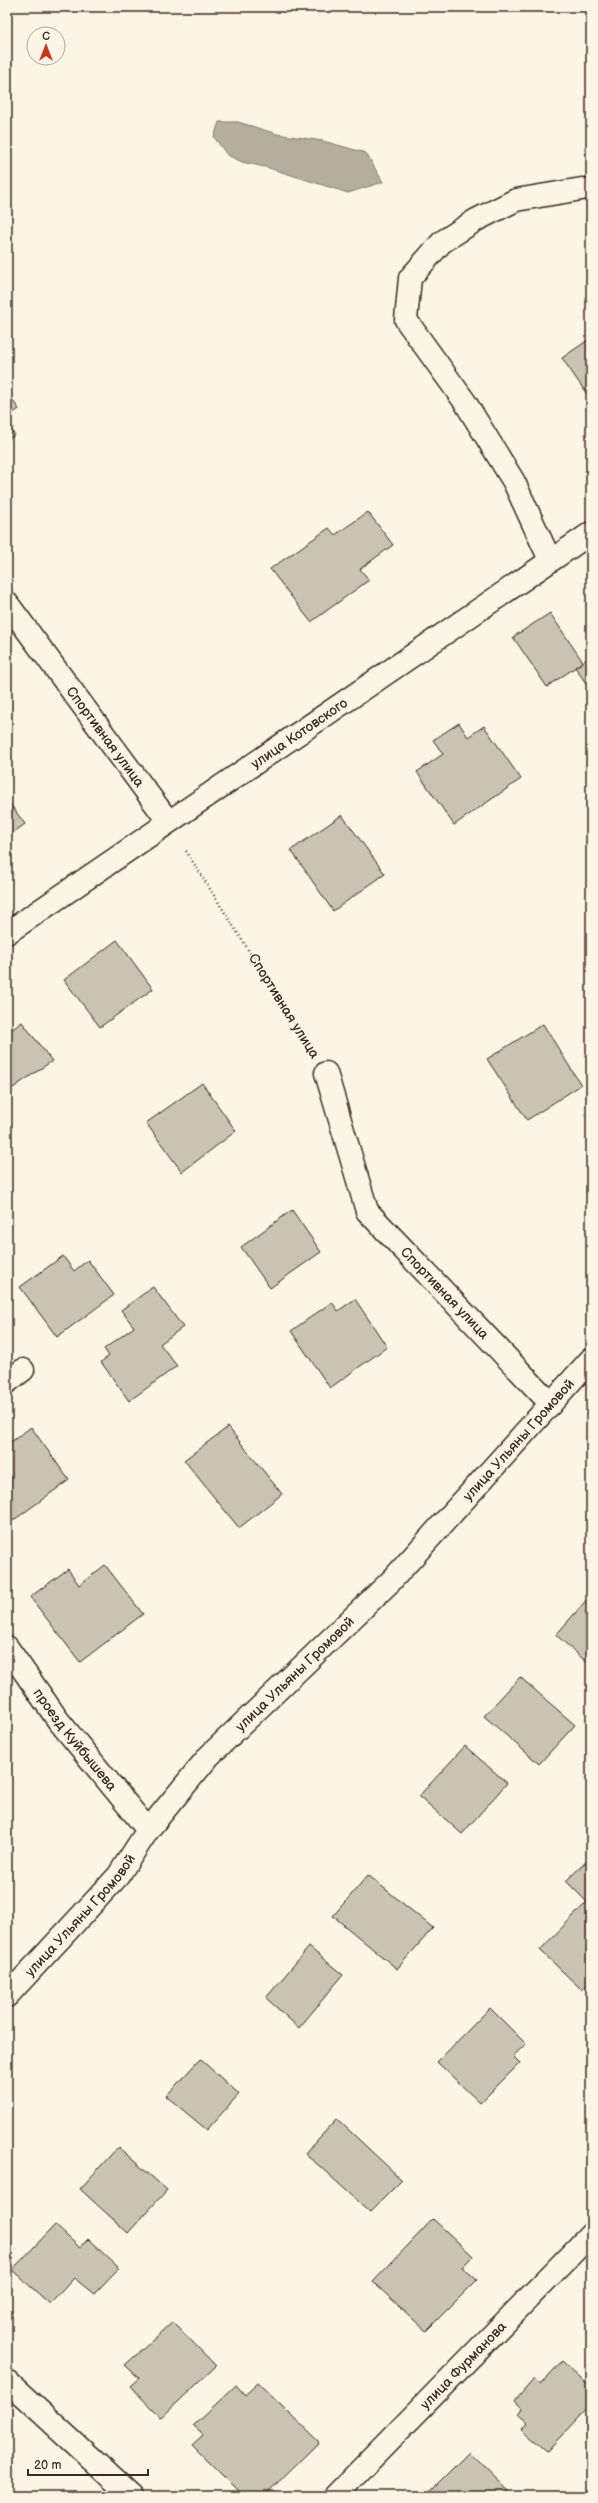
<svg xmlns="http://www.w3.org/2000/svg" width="598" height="2503" font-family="'Balsamiq Sans',sans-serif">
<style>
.water{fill:#b7ad9e;stroke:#85796b}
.building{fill:#ccc2b3;stroke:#3b2a1e}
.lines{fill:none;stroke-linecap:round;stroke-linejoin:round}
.service-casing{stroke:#3b2a1e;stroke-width:25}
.minor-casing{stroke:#3b2a1e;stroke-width:25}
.path{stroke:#3b2a1e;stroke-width:2.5;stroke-dasharray:1 3;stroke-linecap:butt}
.service{stroke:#fcf5e5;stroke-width:22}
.minor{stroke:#fcf5e5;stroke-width:22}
.labels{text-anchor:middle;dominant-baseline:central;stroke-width:3;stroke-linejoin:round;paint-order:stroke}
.street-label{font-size:14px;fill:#3b2a1e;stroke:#fcf5e5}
</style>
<rect width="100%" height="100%" fill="#fcf5e5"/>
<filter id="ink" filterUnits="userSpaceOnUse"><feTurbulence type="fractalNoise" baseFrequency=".025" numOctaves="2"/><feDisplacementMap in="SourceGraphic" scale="8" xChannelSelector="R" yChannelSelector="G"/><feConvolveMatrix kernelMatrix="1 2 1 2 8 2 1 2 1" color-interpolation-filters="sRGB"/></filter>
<g filter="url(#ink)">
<path class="water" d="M219,122H238L277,134L323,141L366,153L383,182L348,193L269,168L242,162L227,155L214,137Z"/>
<path class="building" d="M591,338V400L562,358Z
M7,393L19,409L7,417Z
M7,424L15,435L7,440Z
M368,512L393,545L360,569L369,580L311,622L270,569L329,528L335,535Z
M550,613L583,662L547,687L513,637Z
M591,656V691L575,667Z
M459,723L468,737L484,726L521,779L454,825L417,772L443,754L433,740Z
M7,800L25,824L7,837Z
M342,815L385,874L333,911L291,850Z
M117,940L153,989L100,1027L64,980Z
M22,1022L52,1061L7,1092V1026L10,1031Z
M543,1024L581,1085L527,1120L487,1059Z
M202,1083L236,1131L182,1172L146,1123Z
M292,1210L321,1252L270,1288L241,1247Z
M63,1256L74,1271L88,1260L114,1295L57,1337L20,1287Z
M153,1287L183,1327L160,1344L177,1366L129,1401L101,1362L109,1356L104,1349L134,1327L121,1310Z
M355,1299L387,1347L330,1388L291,1331L332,1302L338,1311Z
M31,1427L69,1480L7,1525V1445Z
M228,1427L282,1494L239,1528L184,1460Z
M105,1565L143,1614L80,1662L30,1597L68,1569L79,1585Z
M589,1597L591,1599V1666L556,1635Z
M520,1677L575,1725L539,1764L484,1716Z
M465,1746L507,1783L462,1834L419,1796Z
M591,1857V1981L582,1990L540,1950L587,1902L566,1881Z
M368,1875L433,1928L397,1969L333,1916Z
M309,1947L343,1975L299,2028L266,1998Z
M490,2008L526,2044L513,2056L520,2063L480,2103L437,2062Z
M200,2059L239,2094L207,2130L166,2096Z
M337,2119L402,2180L370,2212L305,2153Z
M118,2147L167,2190L128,2233L80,2189Z
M433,2219L473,2256L462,2267L477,2280L426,2331L373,2282Z
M55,2225L80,2248L88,2239L119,2268L94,2294L74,2278L50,2304L12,2270Z
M173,2322L216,2366L161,2418L130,2386L139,2378L125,2365Z
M562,2361L591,2387V2404L547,2451L522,2430L528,2423L518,2414L522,2408L515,2401L534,2379L540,2385Z
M258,2383L319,2442L264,2496H243L192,2445L203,2435L193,2426L236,2385L245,2395Z
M469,2452L514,2496H425Z"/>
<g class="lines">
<g class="service-casing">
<g id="service">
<path d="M550,560L514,482L465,402L406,320L410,278L442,242L476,220L516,200L582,189"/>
<path d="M7,1382L23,1370"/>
<path id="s1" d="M7,1647L58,1720L148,1830"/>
</g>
</g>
<g class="minor-casing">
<g id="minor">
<path id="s2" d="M7,603L168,821"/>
<path id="s3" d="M7,933L591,533"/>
<path id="s4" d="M326,1073L367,1211L551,1404"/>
<path id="s5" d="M7,1996L118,1876L148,1830L209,1756L392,1580L591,1359"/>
<path d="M7,2381L132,2496"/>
<path id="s6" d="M335,2496L591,2234"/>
</g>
</g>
<path class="path" d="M186,851L309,1046"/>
<use href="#service" class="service"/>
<use href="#minor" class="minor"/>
</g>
</g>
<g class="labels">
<g class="street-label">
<text stroke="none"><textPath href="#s3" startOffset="354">улица Котовского</textPath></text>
<text stroke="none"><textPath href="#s2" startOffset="166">Спортивная улица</textPath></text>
<text transform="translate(284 1006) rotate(58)">Спортивная улица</text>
<text stroke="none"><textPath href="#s4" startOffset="257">Спортивная улица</textPath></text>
<text stroke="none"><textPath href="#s5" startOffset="757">улица Ульяны Громовой</textPath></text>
<text stroke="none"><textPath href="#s5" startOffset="433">улица Ульяны Громовой</textPath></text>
<text stroke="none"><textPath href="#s1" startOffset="115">проезд Куйбышева</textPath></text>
<text stroke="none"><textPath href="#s5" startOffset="109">улица Ульяны Громовой</textPath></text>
<text stroke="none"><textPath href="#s6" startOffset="183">улица Фурманова</textPath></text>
</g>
</g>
<rect width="598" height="2503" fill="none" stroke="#fcf5e5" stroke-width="24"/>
<rect x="12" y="12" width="574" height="2479" fill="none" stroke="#3b2a1e" stroke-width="1.5" filter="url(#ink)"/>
<g transform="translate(46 46)"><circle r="19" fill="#fcf5e5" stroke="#afa495"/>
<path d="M0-3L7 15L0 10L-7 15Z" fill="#c8321e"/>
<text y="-6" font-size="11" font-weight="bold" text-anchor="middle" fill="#3b2a1e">С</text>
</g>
<path d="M28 2469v6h120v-6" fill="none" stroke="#3b2a1e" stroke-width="2"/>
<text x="34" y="2469" font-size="12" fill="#3b2a1e" stroke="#fcf5e5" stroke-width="3" paint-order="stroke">20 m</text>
</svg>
